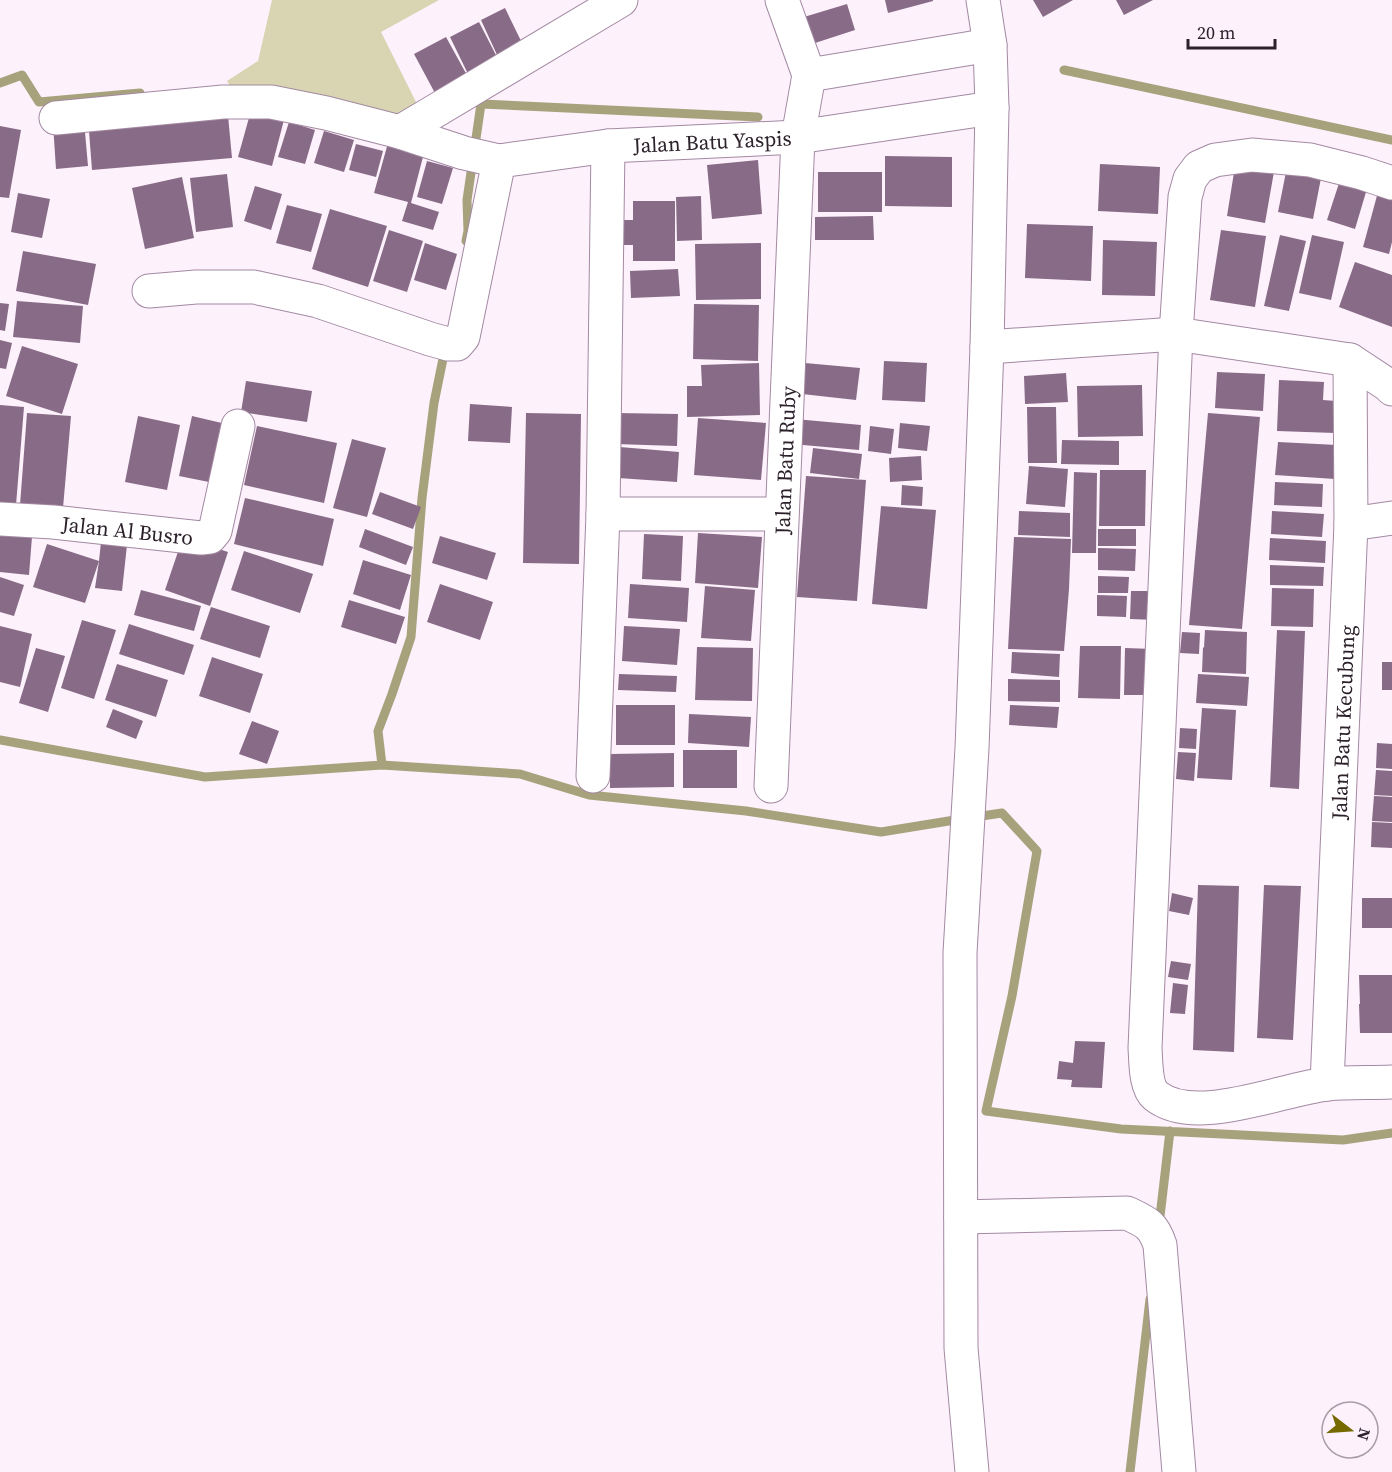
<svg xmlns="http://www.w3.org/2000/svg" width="1392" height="1472" font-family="'Source Serif 4',serif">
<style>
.green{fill:#d9d4b1}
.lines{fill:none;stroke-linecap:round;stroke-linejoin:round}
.stream{stroke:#a7a27c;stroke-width:9}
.building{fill:#886b86}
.street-casing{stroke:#a389a2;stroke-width:35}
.street{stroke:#fff;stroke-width:33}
.labels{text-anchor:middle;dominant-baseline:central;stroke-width:6;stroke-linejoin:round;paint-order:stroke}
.street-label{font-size:21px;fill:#2c212b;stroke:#fdf1fc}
</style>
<rect width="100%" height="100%" fill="#fdf1fc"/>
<path class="green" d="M272,0H439L381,32L419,108L383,126L232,89L227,81L258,61Z"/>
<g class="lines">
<path class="stream" d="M1064,70L1392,140
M0,83L22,75L39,102L140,93
M466,241L468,231L467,200L481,104L758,117
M0,740L205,777L382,765L378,731L392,694L411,637L422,498L434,403L445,349
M382,765L520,774L589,795L746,811L881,832L961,819
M975,817L1002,813L1037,851L1012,996L986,1111L1121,1129L1343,1140L1392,1133
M1159,1225L1170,1131
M1130,1472L1150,1299"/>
</g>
<path class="building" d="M885,0H933V1L888,13Z
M1033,0H1073L1043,17Z
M1116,0H1153L1124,15Z
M847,4L855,30L812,44L804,17Z
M505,8L523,45L498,57L481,20Z
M479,22L499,61L469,76L450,37Z
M446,37L468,77L436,95L414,54Z
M227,105L232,158L92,170L88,118Z
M252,107L285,116L272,166L238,157Z
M84,121L88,166L56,169L53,124Z
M289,122L315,130L305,164L278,157Z
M0,126L21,130L9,198L0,197Z
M324,131L354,140L344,172L314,163Z
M388,143L424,153L411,203L439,212L433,230L402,221L408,202L374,193Z
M356,144L383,151L376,177L349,170Z
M885,156L952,157V207L885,206Z
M758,160L762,214L712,219L707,165Z
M1236,160L1275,166L1265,223L1227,216Z
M427,161L453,168L442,204L417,197Z
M1100,164L1160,167L1158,214L1098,211Z
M1287,167L1322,173L1313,219L1278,212Z
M818,172H882V212H818Z
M227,174L233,227L196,232L190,178Z
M1342,174L1369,182L1355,229L1327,220Z
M182,177L194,238L145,249L132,188Z
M255,186L282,194L271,230L244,221Z
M1378,192L1392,195V242L1389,254L1363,247Z
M18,193L50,199L42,238L11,232Z
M701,196L702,240L677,241L676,197Z
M633,201H675V261H633V245H617V220H633Z
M287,205L322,214L311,252L276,243Z
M330,209L387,226L368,287L312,269Z
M873,216L874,240H815V217Z
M1027,224L1093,226L1091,281L1025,278Z
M389,230L423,241L407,292L373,281Z
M1221,230L1266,236L1255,307L1210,300Z
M1280,235L1306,241L1289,311L1264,306Z
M1312,235L1344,242L1331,300L1299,293Z
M1103,240L1157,242L1155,296L1102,295Z
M425,243L457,254L446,290L414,280Z
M761,243V299L696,300L695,244Z
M23,251L96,264L88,305L16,291Z
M1355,262L1392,275V327L1339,307Z
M678,269L680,296L631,298L630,271Z
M17,301L83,306L80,343L13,337Z
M0,303L9,304L5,331L0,330Z
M694,304L759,305L758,361L693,359Z
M0,340L12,343L6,369L0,368Z
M22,346L78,364L62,414L6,396Z
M884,361L927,363L925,402L882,400Z
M759,363L760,415L687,417V386H702L701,365Z
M805,363L860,368L856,400L802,394Z
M1217,372L1265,374L1263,411L1215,408Z
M1066,373L1068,402L1025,404L1024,376Z
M1279,380L1324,382L1323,400L1336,401L1335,433L1277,431Z
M246,381L312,391L307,422L241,412Z
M1142,385L1143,436L1078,437L1077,386Z
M470,404L512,407L510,443L468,441Z
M0,405L24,407L16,505L0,503Z
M1027,407H1056L1057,463H1028Z
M27,413L71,416L63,508L20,505Z
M526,413L581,414L579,564L523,563Z
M615,413L678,414L677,446L615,444Z
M1208,413L1260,417L1242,629L1189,625Z
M138,416L180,425L167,490L125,482Z
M192,416L226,424L214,483L179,476Z
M698,418L766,423L761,480L694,475Z
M795,419L861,425L859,450L792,444Z
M900,423L930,426L927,451L898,448Z
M257,426L337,443L324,503L244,485Z
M870,426L894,429L891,454L868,451Z
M352,439L386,448L367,517L333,508Z
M1062,440L1119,441V465L1061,464Z
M1278,442L1337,445L1335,479L1275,475Z
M620,447L679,452L677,482L618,478Z
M813,448L862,454L859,479L810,473Z
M921,456L922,480L890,482L889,458Z
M1029,466L1068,469L1065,507L1026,504Z
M1100,470H1146L1145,526H1099Z
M1074,472L1097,473L1096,553H1072Z
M806,476L866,480L857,601L797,597Z
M1275,482L1323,484L1322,507L1274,505Z
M902,485L923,487L922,506L901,505Z
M380,492L421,507L413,529L372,514Z
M245,498L334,519L323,566L234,544Z
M881,506L936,510L927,609L872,604Z
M1019,511L1070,513V537L1018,535Z
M1272,511L1324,514L1322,537L1271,534Z
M0,521L33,524L29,575L0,572Z
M365,529L413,547L406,565L359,547Z
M1098,529H1136V546H1098Z
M698,533L762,537L758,588L695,583Z
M644,534L683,536L681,581L642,579Z
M440,536L496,553L487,580L432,563Z
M183,537L228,552L210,606L165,590Z
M1014,537L1071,539L1069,589L1064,651L1008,649Z
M1270,538L1326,541L1325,563L1269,560Z
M101,542L127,545L122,591L95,588L99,561L85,603L33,587L47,544L99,561Z
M1098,548L1136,549L1135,571L1098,570Z
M244,551L313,574L300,613L231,590Z
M363,560L411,575L400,610L353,594Z
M1270,565L1324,567L1323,586L1270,585Z
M1098,576L1129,577L1128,593H1098Z
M0,577L24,585L14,616L0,612Z
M440,584L493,602L480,640L427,622Z
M630,584L689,588L687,622L628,618Z
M705,586L755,590L751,641L701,638Z
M1272,588L1314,589L1313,627L1271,626Z
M141,590L201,606L194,631L134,615Z
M1131,591H1156V620L1130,619Z
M1097,595L1127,596L1126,617L1097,616Z
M349,600L405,617L396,644L341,627Z
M211,607L270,626L260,658L200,639Z
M82,620L116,630L94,699L61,688Z
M129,624L194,645L184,675L119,654Z
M0,626L32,634L20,687L0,682Z
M624,626L680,629L677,665L622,661Z
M1205,630L1247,632L1246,674L1202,672L1203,647L1204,648Z
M1277,630L1305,631L1299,789L1270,787Z
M1182,632L1200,633L1199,654L1180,653Z
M1080,646H1121L1120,699L1078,698Z
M697,647L753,648L752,701L695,700Z
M36,648L65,656L48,712L19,703Z
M1125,648L1153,649L1152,695H1124Z
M1012,652L1060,654L1059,677L1011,673Z
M212,657L263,674L250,713L199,696Z
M1382,662H1392V690H1382Z
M117,664L168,680L156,717L105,700Z
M619,674L677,676L676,692L618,690Z
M1198,674L1249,677L1247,706L1196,703Z
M1008,679L1060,680V702L1008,701Z
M616,705H675V745H616Z
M1010,705L1059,707L1057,728L1009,725Z
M1202,708L1236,710L1232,780L1197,778Z
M113,709L143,721L136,739L106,727Z
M689,714L751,717L749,747L688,743Z
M252,721L279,731L267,764L239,754Z
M1180,728L1197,729L1196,749L1179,748Z
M1377,743L1392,744V769L1376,768Z
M683,750H737V788H683Z
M1178,752L1196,753L1194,781L1176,779Z
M674,753V787L610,788V754Z
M1376,770L1392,771V796L1374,795Z
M1374,796L1392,797V822L1372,821Z
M1372,822L1392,823V848L1371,847Z
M1198,885L1239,886L1234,1052L1193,1050Z
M1264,885L1301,886L1293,1040L1257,1038Z
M1172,893L1193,898L1189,915L1169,911Z
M1362,898H1392V928H1362Z
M1171,961L1191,964L1188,980L1168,977Z
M1359,975H1392V1004H1360Z
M1173,983L1188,985L1185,1014L1170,1013Z
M1359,1004H1392V1033H1360Z
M1075,1041L1105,1042L1102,1088L1071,1087L1072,1080L1057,1079L1059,1061L1073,1063Z"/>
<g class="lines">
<g class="street-casing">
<g id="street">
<path d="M809,75L990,45"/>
<path id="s1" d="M56,118L223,102H271L326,113L400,132L464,153L499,161L608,146L798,137L992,108"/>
<path d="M400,132L621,0"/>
<path d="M1392,183L1362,173L1310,160L1252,155L1215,160L1199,167L1190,179L1185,197L1176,334L1145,1048C1146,1061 1145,1087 1156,1096C1195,1127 1282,1089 1327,1084C1348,1082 1371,1083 1392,1082"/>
<path d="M149,291L196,287H254L318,301L430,339L448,344H457L463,337L499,161"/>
<path d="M987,347L1176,334L1350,360L1388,385L1392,389"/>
<path d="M603,514H781"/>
<path id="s2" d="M0,519L53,522L201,538L210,537L215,531L238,426"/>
<path d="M1351,524L1392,518"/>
<path d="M593,776L603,514L608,146"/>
<path id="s3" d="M771,786L798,137L809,75L782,0"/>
<path id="s4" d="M1327,1084L1351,524L1350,360"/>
<path d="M961,1217L1127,1213C1146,1222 1153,1224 1160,1245L1179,1472"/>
<path d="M972,1472L961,1348L960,953L972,748L987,347L992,108L990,45L983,0"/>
</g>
</g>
<use href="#street" class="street"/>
</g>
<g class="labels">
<g class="street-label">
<text stroke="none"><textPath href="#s1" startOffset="666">Jalan Batu Yaspis</textPath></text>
<text stroke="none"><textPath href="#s3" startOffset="326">Jalan Batu Ruby</textPath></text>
<text stroke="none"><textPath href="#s2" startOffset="128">Jalan Al Busro</textPath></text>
<text stroke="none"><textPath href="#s4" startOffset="362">Jalan Batu Kecubung</textPath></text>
</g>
</g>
<g transform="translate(1350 1430) rotate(107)"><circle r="28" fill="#fdf1fc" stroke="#a99ea8" stroke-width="1.5"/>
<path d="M0-4.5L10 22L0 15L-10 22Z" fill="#756900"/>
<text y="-9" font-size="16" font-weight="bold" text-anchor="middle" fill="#2c212b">N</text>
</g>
<path d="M1188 39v9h87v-9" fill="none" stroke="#2c212b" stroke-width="3"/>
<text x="1197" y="39" font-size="18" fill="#2c212b" stroke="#fdf1fc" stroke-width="4.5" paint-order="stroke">20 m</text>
</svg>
